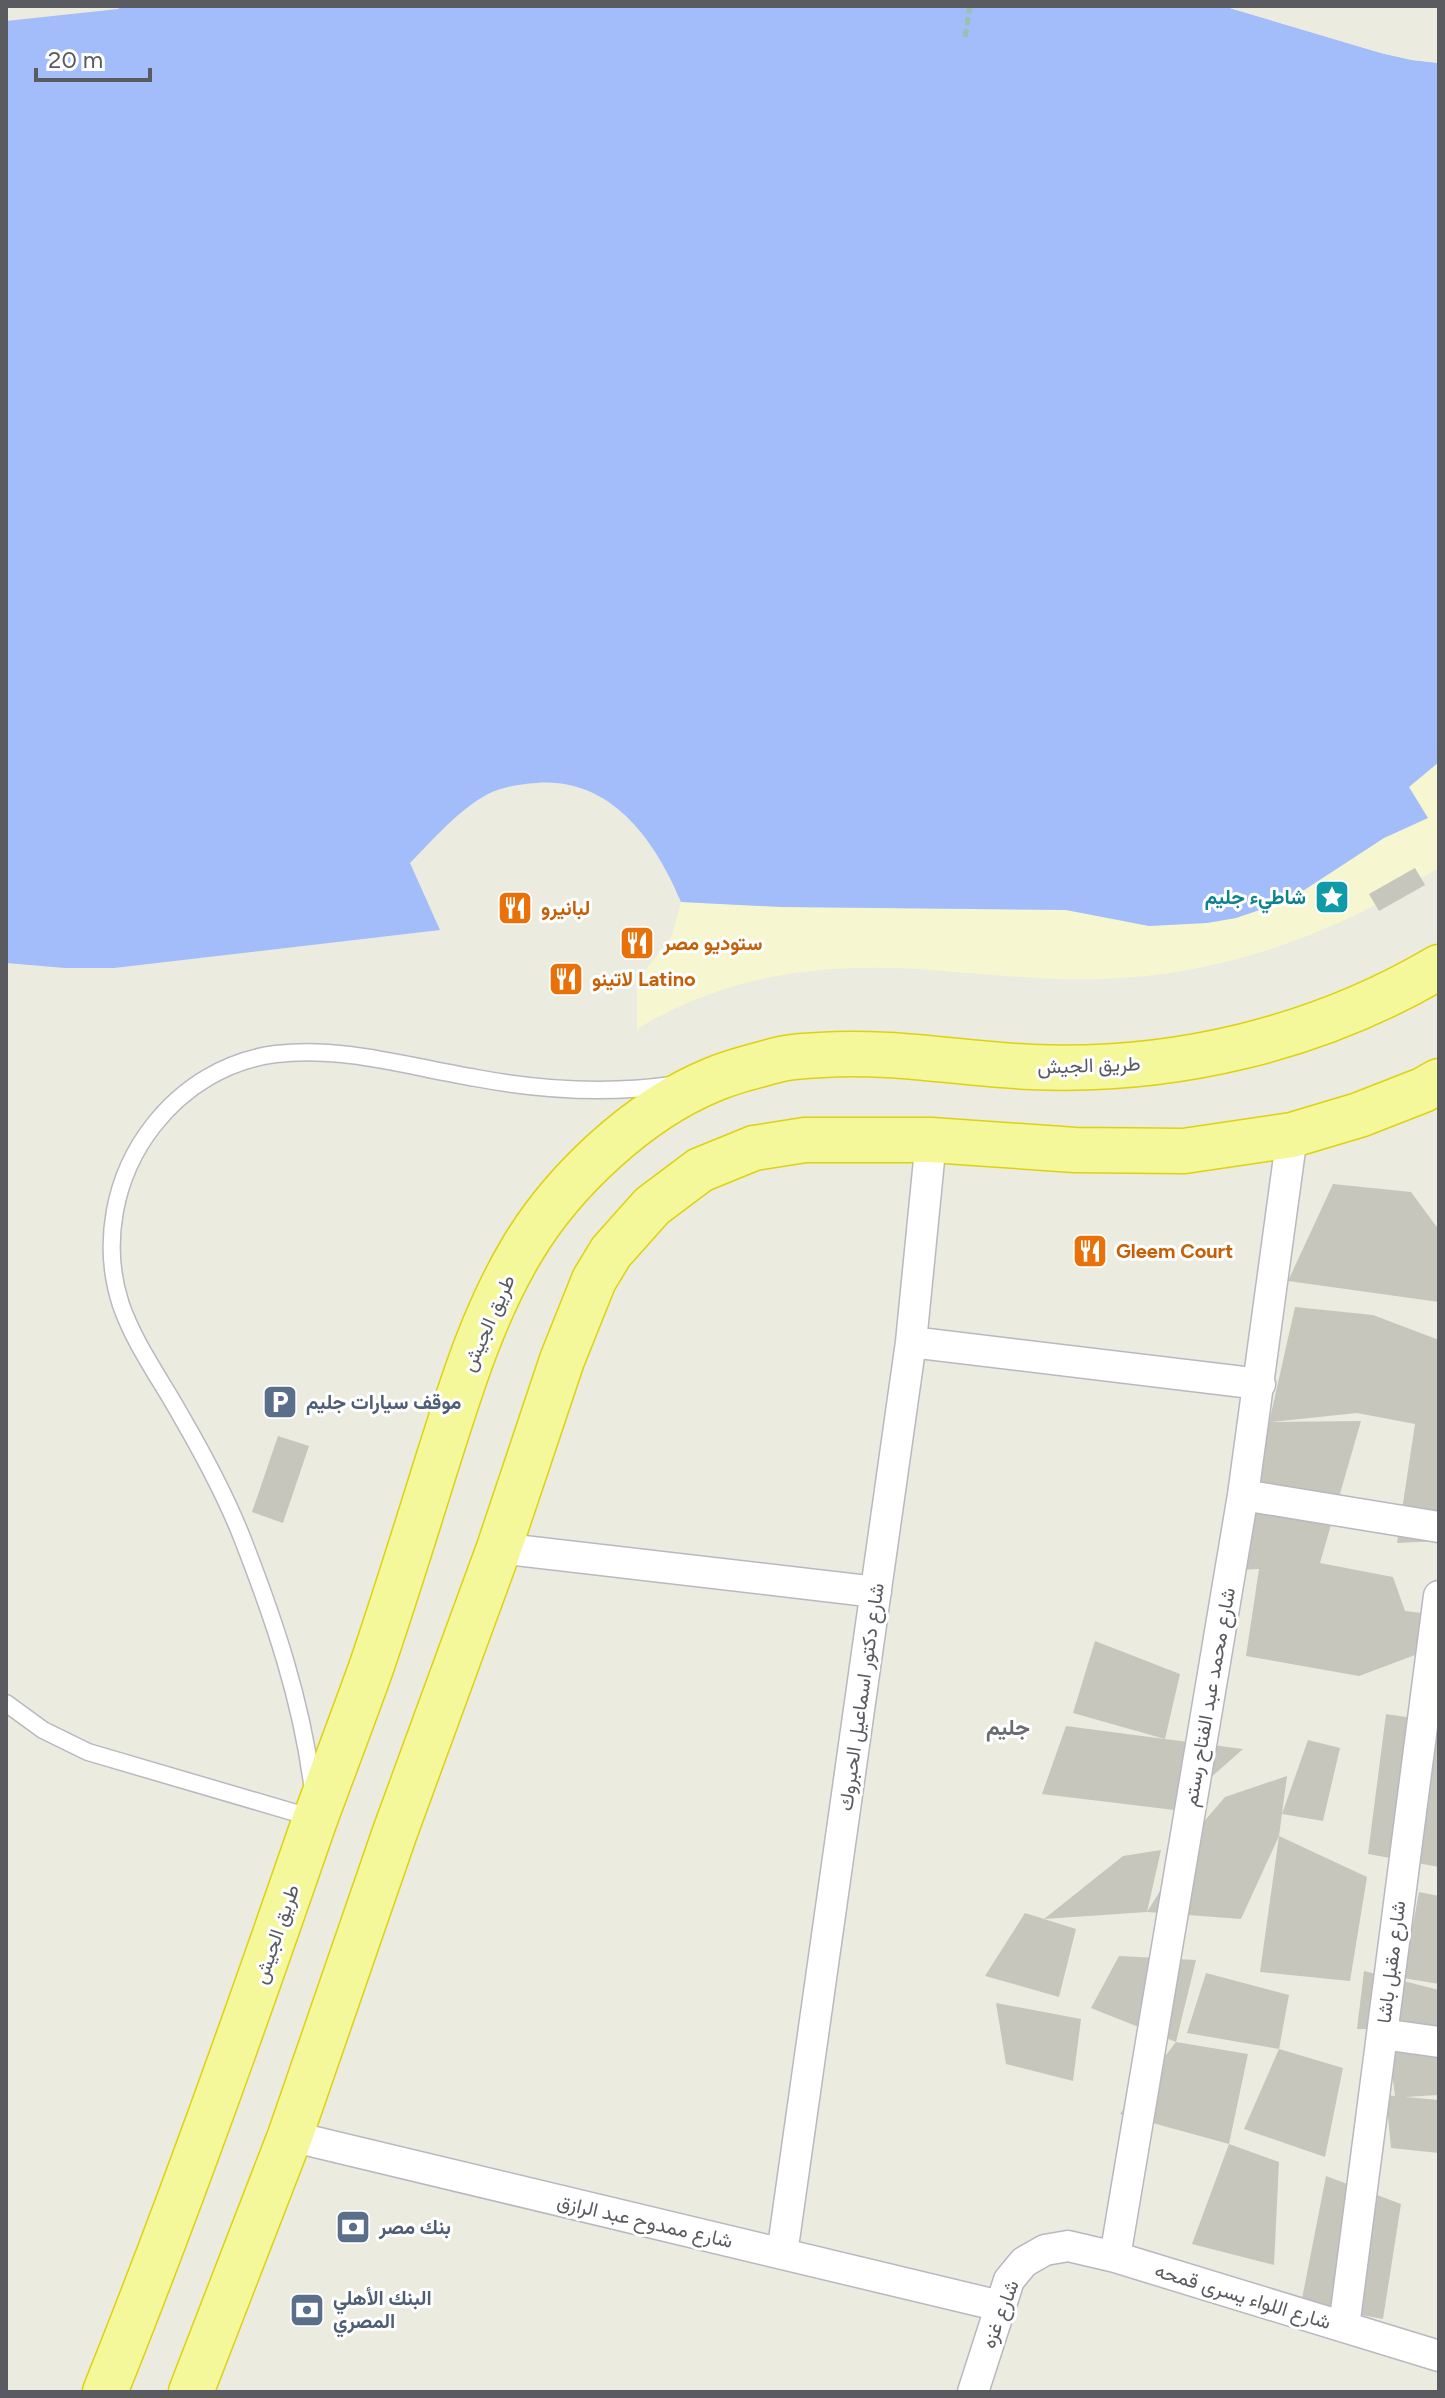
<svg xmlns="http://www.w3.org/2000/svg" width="1445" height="2398" font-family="Figtree,Vazirmatn,sans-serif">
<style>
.sand{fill:#f6f7d0}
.water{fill:#a2bdf9}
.pier{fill:#ebebe0}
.building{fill:#c6c6bd}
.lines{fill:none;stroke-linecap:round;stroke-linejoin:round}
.service-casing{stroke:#b8b9bf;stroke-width:19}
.minor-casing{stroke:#b8b9bf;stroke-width:33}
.trunk-casing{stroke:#ded20d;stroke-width:47}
.path{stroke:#98c2ae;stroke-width:5;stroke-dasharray:8 4;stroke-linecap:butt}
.service{stroke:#fff;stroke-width:16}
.minor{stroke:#fff;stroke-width:30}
.trunk{stroke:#f4f89a;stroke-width:44}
.labels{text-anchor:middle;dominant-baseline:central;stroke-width:6;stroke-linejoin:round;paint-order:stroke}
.culture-label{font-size:20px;font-weight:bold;fill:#0d838f;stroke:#fff;text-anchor:end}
.food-label{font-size:20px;font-weight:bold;fill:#c56008;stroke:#fff;text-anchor:start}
.street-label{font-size:20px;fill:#595b61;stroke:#fff}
.service-label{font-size:20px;font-weight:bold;fill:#4e5e75;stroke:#fff;text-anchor:start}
.neighbourhood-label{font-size:22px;font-weight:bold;fill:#6a6c73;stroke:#fff}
</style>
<rect width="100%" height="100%" fill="#ebebe0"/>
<path class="sand" d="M1439,762V868L1421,878L1415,868L1369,894L1375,905C1290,949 1199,976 1103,979C1040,981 979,973 916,969C814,963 725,976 637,1029V981L672,936L681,902L781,907L1066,910L1149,926L1207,923L1236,918L1289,900L1384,838L1427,818L1409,787Z"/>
<path class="water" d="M122,6H1223L1381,53L1412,60L1439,63V762L1409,787L1428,818L1384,838L1289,900L1236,918L1207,923L1149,926L1066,910L781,907L681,902C655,840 611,777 536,783C520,784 503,787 488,794C458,810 434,839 410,863L440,930L114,968H65L6,963V21L118,9Z"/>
<path class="pier" d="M1223,6H1237L1413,56L1439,59V63L1412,60L1381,53Z"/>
<path class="building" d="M1415,868L1425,885L1379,911L1369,894Z
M1333,1184L1411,1192L1439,1230V1302L1288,1281Z
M1295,1307L1373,1315L1439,1340V1541L1397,1543L1415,1424L1357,1413L1271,1422L1361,1421L1320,1563L1393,1577L1405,1611L1439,1615V1646L1359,1676L1246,1656L1259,1569L1236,1570Z
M278,1436L309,1446L283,1523L252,1512Z
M1095,1641L1180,1674L1165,1739L1243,1749L1174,1810L1042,1794L1066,1726L1165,1739L1073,1713Z
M1386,1714L1439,1722V1867L1368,1854Z
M1308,1740L1340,1748L1323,1821L1282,1814Z
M1287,1776L1279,1836L1241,1919L1147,1912L1201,1825L1225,1797Z
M1279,1836L1367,1877L1350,1981L1260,1972Z
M1161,1850L1147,1912L1044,1919L1123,1856Z
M1419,1892L1439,1896V1984L1403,1978Z
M1025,1913L1076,1929L1059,1997L985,1976Z
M1119,1956L1196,1960L1176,2042L1091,2008Z
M1364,1971L1439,1990V2030L1357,2029Z
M1206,1973L1289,1995L1279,2049L1343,2068L1325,2157L1244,2129L1279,2049L1187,2033Z
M996,2003L1081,2019L1073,2081L1006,2064Z
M1176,2042L1248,2054L1229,2144L1120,2114Z
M1389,2049L1439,2054V2095L1405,2097L1439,2100V2153L1391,2148L1386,2095L1395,2096Z
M1229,2144L1279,2162L1274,2265L1192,2244Z
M1326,2176L1401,2204L1383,2319L1301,2304Z"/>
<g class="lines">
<g class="service-casing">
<path id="service" d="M6,1703L43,1730L88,1752L313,1818
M313,1791C302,1701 274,1619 241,1535C225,1495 203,1454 181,1416C161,1380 135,1345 121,1305C101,1244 114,1176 153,1126C183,1087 227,1060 276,1054C343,1046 410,1067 476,1078C540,1090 607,1094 672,1085"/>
</g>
<g class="minor-casing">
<path id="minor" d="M911,1342L1260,1384
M1243,1495L1439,1527
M499,1548L876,1592
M1382,2034L1439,2042
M290,2136L1000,2306
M782,2254L911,1342L931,1140
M1115,2257L1243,1495L1292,1135
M1344,2327L1439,1596
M973,2392L1009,2280L1024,2262L1045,2250L1068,2246L1115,2257L1439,2356"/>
</g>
<g class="trunk-casing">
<path id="trunk" d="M105,2392C180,2205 247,2016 313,1825C332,1773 352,1721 371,1668C394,1601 415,1533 436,1466C460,1391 482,1316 523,1248C564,1180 639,1110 712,1080C732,1071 755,1066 777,1060C791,1056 806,1056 821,1055C892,1050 961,1064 1032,1067C1174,1073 1317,1039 1439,967
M191,2392L290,2136L395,1832L499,1548L562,1360L594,1280L611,1252L652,1206L700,1170L754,1148L805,1140H931L1075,1150L1184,1151L1292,1135L1359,1115L1423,1090L1439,1081"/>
</g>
<path class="path" d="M965,37L970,6"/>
<use href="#service" class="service"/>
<use href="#minor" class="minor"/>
<use href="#trunk" class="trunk"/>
</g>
<defs>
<g id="sight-square" transform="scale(1.8)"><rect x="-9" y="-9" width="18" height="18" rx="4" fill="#0f9aa8" stroke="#fff"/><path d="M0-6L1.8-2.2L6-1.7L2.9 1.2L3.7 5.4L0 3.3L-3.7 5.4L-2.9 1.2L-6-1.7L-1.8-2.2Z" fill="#fff"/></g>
<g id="restaurant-square" transform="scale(1.8)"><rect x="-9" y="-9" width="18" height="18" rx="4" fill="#e8710a" stroke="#fff"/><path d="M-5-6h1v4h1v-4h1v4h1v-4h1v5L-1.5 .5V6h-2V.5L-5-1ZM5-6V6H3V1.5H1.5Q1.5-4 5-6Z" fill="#fff"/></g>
<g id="parking-square" transform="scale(1.8)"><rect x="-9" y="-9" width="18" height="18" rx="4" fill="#5c6f8a" stroke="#fff"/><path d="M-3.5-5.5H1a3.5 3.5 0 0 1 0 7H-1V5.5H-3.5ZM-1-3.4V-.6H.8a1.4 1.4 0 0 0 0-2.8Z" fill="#fff"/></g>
<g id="bank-square" transform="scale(1.8)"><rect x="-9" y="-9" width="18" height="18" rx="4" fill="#5c6f8a" stroke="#fff"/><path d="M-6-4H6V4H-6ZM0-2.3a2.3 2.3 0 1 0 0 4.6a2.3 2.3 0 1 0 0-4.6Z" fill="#fff"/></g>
</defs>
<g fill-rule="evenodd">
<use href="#sight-square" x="1332" y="897"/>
<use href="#restaurant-square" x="515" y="908"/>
<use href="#restaurant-square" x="637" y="943"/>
<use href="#restaurant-square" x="566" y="979"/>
<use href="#restaurant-square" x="1090" y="1251"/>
<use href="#parking-square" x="280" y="1402"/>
<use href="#bank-square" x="353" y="2227"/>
<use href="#bank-square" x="307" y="2310"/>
</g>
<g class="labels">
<g class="culture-label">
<text x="1306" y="897">شاطيء جليم</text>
</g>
<g class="food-label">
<text x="541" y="908">لبانيرو</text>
<text x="663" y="943">ستوديو مصر</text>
<text x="592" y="979">لاتينو Latino</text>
<text x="1116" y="1251">Gleem Court</text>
</g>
<g class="street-label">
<text transform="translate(1089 1065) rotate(-2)">طريق الجيش</text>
<text transform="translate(488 1323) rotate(-66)">طريق الجيش</text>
<text transform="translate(861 1697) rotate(-82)">شارع دكتور اسماعيل الحبروك</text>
<text transform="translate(1209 1697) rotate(-80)">شارع محمد عبد الفتاح رستم</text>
<text transform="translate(276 1934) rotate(-71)">طريق الجيش</text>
<text transform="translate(1391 1962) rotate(-83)">شارع مقبل باشا</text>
<text transform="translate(645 2221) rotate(13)">شارع ممدوح عبد الرازق</text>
<text transform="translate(1243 2296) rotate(17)">شارع اللواء يسرى قمحه</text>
<text transform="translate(1000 2314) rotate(-69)">شارع غزه</text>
</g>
<g class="service-label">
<text x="306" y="1402">موقف سيارات جليم</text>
<text x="379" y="2227">بنك مصر</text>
<text x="333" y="2298">البنك الأهلي<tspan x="333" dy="23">المصري</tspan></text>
</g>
<g class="neighbourhood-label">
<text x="1008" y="1727">جليم</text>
</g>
</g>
<rect width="1445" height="2398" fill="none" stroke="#595b61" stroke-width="16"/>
<path d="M36 68v12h114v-12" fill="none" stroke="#595b61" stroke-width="4"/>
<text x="48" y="68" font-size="24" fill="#595b61" stroke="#ffffff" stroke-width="6" paint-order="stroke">20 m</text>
</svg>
